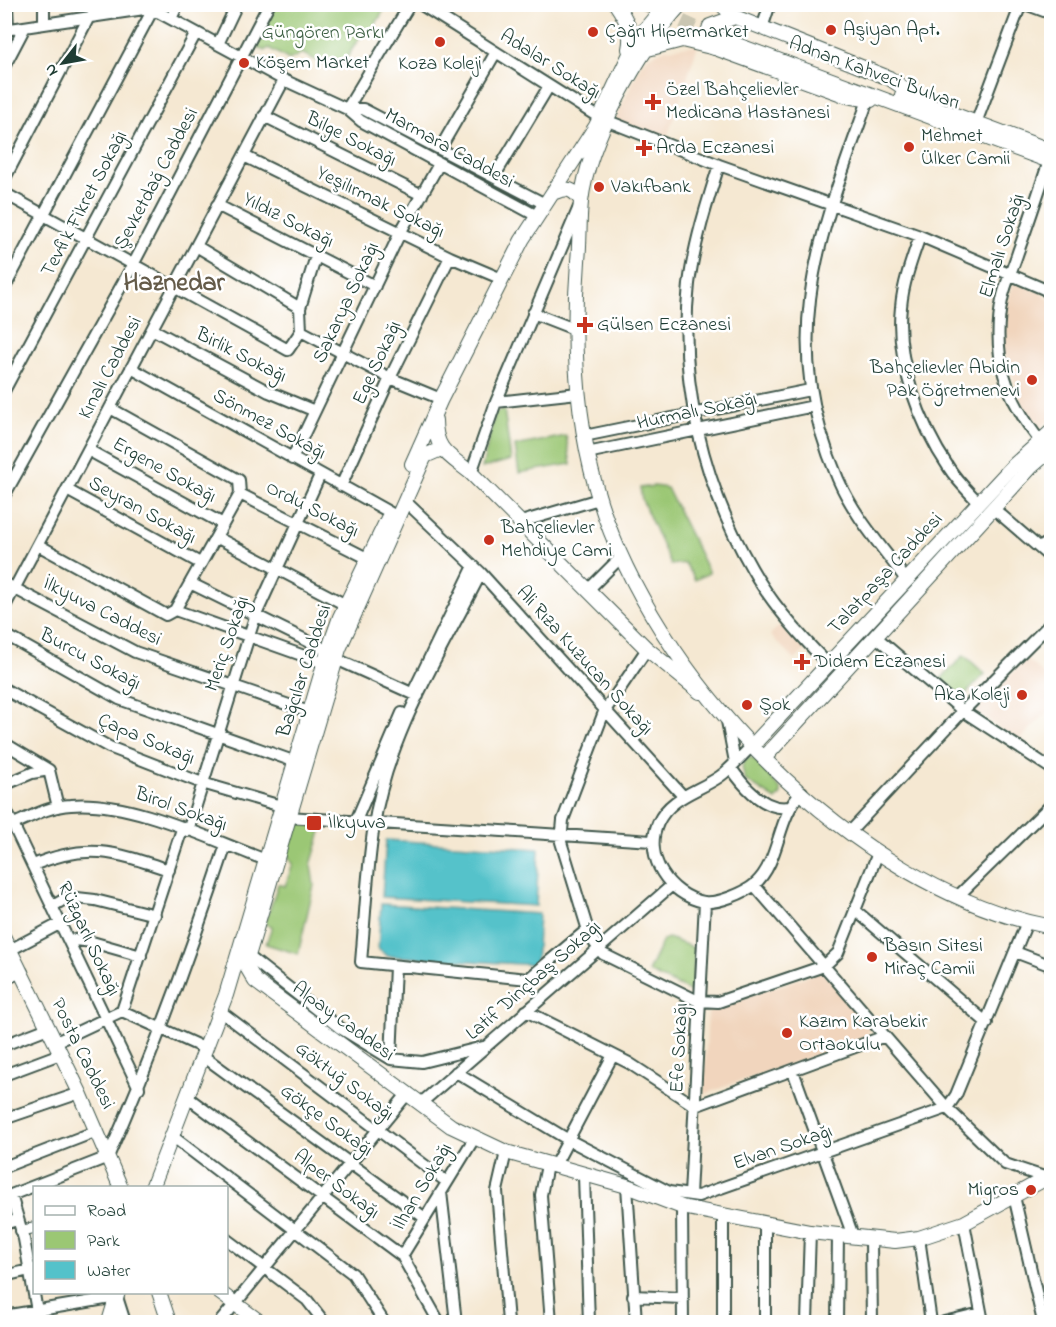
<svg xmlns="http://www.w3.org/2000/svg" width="1056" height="1327" font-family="'Indie Flower',sans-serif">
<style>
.built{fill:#f1d5bd}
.green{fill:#9bc774;stroke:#5d8254;stroke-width:1.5}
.water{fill:#54c2ca;stroke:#3a807f;stroke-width:1.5}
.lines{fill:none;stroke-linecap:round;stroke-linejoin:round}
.major-tunnel{stroke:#cac6b2;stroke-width:14;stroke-dasharray:14 7;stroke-linecap:butt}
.minor-casing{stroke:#3f574c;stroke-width:14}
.major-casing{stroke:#3f574c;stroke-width:16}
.minor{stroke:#fff;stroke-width:10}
.major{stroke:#fff;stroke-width:14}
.poi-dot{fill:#c8321e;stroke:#fff;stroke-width:2}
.labels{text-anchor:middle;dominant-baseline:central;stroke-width:5;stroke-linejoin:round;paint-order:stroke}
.poi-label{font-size:20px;fill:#1f3d34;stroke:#fff;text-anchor:start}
.park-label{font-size:20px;fill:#3e6044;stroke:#fff}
.street-label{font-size:20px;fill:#1f3d34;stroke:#fff}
.district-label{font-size:26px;font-weight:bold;fill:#645b49;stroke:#fff}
</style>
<rect width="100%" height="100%" fill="#fff"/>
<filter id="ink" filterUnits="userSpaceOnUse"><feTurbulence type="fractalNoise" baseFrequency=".0167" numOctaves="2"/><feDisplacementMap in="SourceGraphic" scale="12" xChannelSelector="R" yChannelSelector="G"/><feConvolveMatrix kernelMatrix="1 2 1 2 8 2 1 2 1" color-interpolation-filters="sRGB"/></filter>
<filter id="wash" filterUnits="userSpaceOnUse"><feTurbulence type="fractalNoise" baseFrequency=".008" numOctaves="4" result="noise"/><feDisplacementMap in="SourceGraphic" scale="24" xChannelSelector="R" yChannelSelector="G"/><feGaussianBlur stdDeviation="1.35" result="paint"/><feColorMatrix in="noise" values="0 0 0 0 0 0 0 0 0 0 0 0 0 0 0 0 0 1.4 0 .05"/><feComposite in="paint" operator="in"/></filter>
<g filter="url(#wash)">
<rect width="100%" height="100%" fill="#f5e8d2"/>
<path class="built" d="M698,45L666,141L614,122L642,63L649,56L666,49Z
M1014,282L1042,293L1051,301L1052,418L1038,430L1023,409L1004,350L1007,304Z
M781,624L806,649L795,660L770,635Z
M1027,659L1051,681V709L1019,740H1015L976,710Z
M824,970L870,1029L865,1037L704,1094L708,1011Z"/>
<path class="green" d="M276,5V4L387,5L371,32L359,38L345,61L332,59L324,65L302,53L289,60L269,48L264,51L255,46Z
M504,409L511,460L482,468L495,413Z
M566,436L571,464L519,473L515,446Z
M654,486L667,488L709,573L695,580L685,563L671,565L642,500L640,488Z
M964,655L985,674L959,701L938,682Z
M749,757L755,759L780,789L781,794L776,800L745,780L742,767L745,759Z
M298,820L324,822L311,865L314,885L298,954L266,944L272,926L265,924L278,884L285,886L293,864L286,853Z
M668,938L695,948L692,992L648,972L663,940Z"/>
<path class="water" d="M386,840L539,849L536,906L382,897Z
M381,904L539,914L536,965L387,956L378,949Z"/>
</g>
<g filter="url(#ink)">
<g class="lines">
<path class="major-tunnel" d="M644,4L716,37"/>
<g class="minor-casing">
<path id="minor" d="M7,4L8,29
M44,4V24
M420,4L600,118
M1025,4L1052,14
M171,19L178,4
M762,28L770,4
M4,30L144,9L160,13L284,80L347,109L361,121L537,216
M218,44L237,4
M4,67L25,27
M868,100C820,235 776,336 838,479C854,516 883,548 907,581
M347,109H363L545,204
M347,109L410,4
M264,116L422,195
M608,121L719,165L920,236L1044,289L1052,296
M976,123L1021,4
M441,147L496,52
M244,156L450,257L502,279
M719,165C707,203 694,244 689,284C678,382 703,484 752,569C772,605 800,636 829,665
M494,177L549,86
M4,180L89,17
M4,193L288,350L301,331L300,308L196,246
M217,205L375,286
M920,236C912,259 903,283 901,307C895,360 920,425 949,468C957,481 969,492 979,503
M4,289L152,11
M300,308L316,256
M533,313L574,329
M152,329L269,392L315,411
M301,331L390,378L441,399
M131,368L391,513
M4,391L196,33
M496,402L578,393
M584,436L810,390
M1040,441C1006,398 991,355 1002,300C1005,284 1013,268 1018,252C1029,222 1039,191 1049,161
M88,450L223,524
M587,453L814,406
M292,459L400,233L439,164
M471,473L496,402L579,207
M341,486L390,378L450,257
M67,490L200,563
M240,494L369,559
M4,496L134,263L269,4
M405,501L481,573L683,796
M993,508L1052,559
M521,522L599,499
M216,537L346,605
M38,545L166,615L175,610L240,494L239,480L110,408
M1040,548L1052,539
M481,573C440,654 388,735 374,825C367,870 365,917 361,962L528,979L588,929
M4,583L135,652L315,714
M190,583L328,651
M588,590L621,557
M4,608L284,80
M175,610L324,663
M4,634L119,699L296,762
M875,636L963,711L1052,769
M647,649L604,712L563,820L561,842L590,937L603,954L698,1001L718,1002L824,966L838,953L878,853
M336,659L418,696
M415,688L473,568
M4,689L109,747L202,783L281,806
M726,716L735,762
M4,743L49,770L58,807
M752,746C741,756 731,769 719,777C697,792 670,797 658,823C643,857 669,895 704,902C717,904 745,893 755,884C781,860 776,818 802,792
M731,768C744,787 764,811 789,807
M4,785L32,773L49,770
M4,806L139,1088
M288,817L652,841
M355,823L402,713
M14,824C32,816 50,806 71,805C132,800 209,839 266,860
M188,831L255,617L320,475
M849,833L963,711L1052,622
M33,865C88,842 115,852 169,870
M754,885L947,1108L1005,1164L1047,1178
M957,897L1052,804
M53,906L68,897L95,900L155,915
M855,910L987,1023
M68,939L92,942L141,956
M10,950L61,923
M1015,952L1052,966
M248,956L340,1028L391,1059L422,1062L483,1047
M4,979L22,972
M122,1011L182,829
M220,1011L447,1182
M526,1011L629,1063L695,1106L885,1036
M56,1042L122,1011L206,1049
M4,1045L48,1028
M203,1056L425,1218
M391,1059L395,966
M793,1071L853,1236
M456,1072L567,1139L669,1192L698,1196L947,1108L956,1095L1027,922
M4,1075L60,1054
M187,1097L402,1256L439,1322
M421,1103L671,886
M4,1119L80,1093
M172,1136L353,1274L384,1322
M506,1152L497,1191L508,1322
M547,1165L541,1195L551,1322
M4,1167L97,1131
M554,1167L613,1055
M584,1176L589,1322
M627,1186L636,1322
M441,1192L456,1322
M690,1195L705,902
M1014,1196L1043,1322
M682,1207L683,1322
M723,1215V1322
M765,1223V1322
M964,1223L983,1322
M4,1224L17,1220
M21,1231L34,1228
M919,1238L931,1322
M226,1239L307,1300L324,1322
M871,1239L872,1322
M402,1256L475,1137
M4,1276L34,1269
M633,1296L682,1298
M4,1316L117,1297L125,1322
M39,1322L24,1239L11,1195L108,1157C153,1055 191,951 226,845
M220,1322L408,1093
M807,1322L810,1232
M837,1322L838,1234
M944,1322L981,1313"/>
</g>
<g class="major-casing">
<path id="major" d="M616,4C626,19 633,31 629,49
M681,4C639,50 588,140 581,202C579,222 580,241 578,261C572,338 575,414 596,488C649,677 856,891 1052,927
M721,4L735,17L889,78L914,95
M716,37L1052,162
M714,48L707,36L710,26L735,17
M644,50L682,40L715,48L847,96L871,100
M902,95L1052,151
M555,192C567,187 573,189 581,200
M435,420C435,451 449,455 471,473L647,649L700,692
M441,449L425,456L339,649L248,956V969L255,981L451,1126L506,1152L627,1186L682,1207L810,1232L895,1241L919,1238L964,1223L1052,1175
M412,464L441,399L522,240L596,126L637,39L666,4
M752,746L1013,466L1052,431
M765,757L1031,467L1052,449
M4,938L80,1093L121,1188
M152,1188L226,995L328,651L340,617L388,518
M159,1292L169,1322
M219,1292L260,1322
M109,1322L118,1292"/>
</g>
<use href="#minor" class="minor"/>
<use href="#major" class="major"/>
</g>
</g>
<g class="poi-dot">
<circle cx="831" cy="30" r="6"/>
<circle cx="593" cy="32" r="6"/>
<circle cx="440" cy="42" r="6"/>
<circle cx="244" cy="63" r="6"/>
<path d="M650 93h6v6h6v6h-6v6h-6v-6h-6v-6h6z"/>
<circle cx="909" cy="147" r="6"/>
<path d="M641 139h6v6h6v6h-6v6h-6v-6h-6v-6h6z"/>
<circle cx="599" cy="187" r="6"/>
<path d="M582 316h6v6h6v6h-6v6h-6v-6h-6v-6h6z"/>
<circle cx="1032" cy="380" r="6"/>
<circle cx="489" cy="540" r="6"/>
<path d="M799 653h6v6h6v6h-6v6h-6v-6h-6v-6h6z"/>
<circle cx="1022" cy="695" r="6"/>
<circle cx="747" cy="705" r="6"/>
<rect x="306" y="815" width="16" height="16" rx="3"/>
<circle cx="872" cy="957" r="6"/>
<circle cx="787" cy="1033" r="6"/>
<circle cx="1031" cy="1190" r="6"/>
</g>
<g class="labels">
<g class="poi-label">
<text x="843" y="30">Aşiyan Apt.</text>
<text x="605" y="32">Çağrı Hipermarket</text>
<text x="256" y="63">Köşem Market</text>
<text x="440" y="64" text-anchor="middle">Koza Koleji</text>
<text x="666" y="90">Özel Bahçelievler<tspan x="666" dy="23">Medicana Hastanesi</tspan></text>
<text x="921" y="136">Mehmet<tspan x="921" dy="23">Ülker Camii</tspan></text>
<text x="656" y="148">Arda Eczanesi</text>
<text x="611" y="187">Vakıfbank</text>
<text x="597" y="325">Gülsen Eczanesi</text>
<text x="1020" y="368" text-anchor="end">Bahçelievler Abidin<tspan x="1020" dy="23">Pak Öğretmenevi</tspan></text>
<text x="501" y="528">Bahçelievler<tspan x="501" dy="23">Mehdiye Cami</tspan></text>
<text x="814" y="662">Didem Eczanesi</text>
<text x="1010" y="695" text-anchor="end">Aka Koleji</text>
<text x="759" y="705">Şok</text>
<text x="328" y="823">İlkyuva</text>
<text x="884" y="946">Basın Sitesi<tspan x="884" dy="23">Miraç Camii</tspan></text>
<text x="799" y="1022">Kazım Karabekir<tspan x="799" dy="23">Ortaokulu</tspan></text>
<text x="1019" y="1190" text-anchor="end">Migros</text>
</g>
<g class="park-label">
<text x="323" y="33">Güngören Parkı</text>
</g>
<g class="street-label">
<text transform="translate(550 65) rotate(32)">Adalar Sokağı</text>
<text transform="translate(874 74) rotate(20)">Adnan Kahveci Bulvarı</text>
<text transform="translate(351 140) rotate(27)">Bilge Sokağı</text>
<text transform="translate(449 149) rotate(29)">Marmara Caddesi</text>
<text transform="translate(157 179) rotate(-62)">Şevketdağ Caddesi</text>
<text transform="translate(380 203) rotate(26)">Yeşilırmak Sokağı</text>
<text transform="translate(85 204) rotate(-62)">Tevfik Fikret Sokağı</text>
<text transform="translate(288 221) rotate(27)">Yıldız Sokağı</text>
<text transform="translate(1003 246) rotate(-72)">Elmalı Sokağı</text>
<text transform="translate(347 303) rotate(-65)">Sakarya Sokağı</text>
<text transform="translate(241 356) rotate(27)">Birlik Sokağı</text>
<text transform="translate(378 363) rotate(-65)">Ege Sokağı</text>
<text transform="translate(111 368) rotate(-62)">Kınalı Caddesi</text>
<text transform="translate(697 412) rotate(-12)">Hurmalı Sokağı</text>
<text transform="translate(269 425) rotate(29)">Sönmez Sokağı</text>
<text transform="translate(164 471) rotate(29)">Ergene Sokağı</text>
<text transform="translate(312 510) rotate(27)">Ordu Sokağı</text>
<text transform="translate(142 511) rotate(29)">Seyran Sokağı</text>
<text transform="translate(886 574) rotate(-47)">Talatpaşa Caddesi</text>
<text transform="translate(102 612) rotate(27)">İlkyuva Caddesi</text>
<text transform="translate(228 644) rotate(-71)">Meriç Sokağı</text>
<text transform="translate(90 660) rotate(28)">Burcu Sokağı</text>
<text transform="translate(584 661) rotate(48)">Ali Rıza Kuzucan Sokağı</text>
<text transform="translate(305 671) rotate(-72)">Bağcılar Caddesi</text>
<text transform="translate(146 740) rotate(23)">Çapa Sokağı</text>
<text transform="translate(181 810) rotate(20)">Birol Sokağı</text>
<text transform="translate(88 939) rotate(65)">Rüzgarlı Sokağı</text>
<text transform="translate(534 981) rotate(-41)">Latif Dinçbaş Sokağı</text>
<text transform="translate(343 1022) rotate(36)">Alpay Caddesi</text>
<text transform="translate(680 1048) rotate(-87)">Efe Sokağı</text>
<text transform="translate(82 1054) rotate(64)">Posta Caddesi</text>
<text transform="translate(344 1082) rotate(37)">Göktuğ Sokağı</text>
<text transform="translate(326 1121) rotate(36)">Gökçe Sokağı</text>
<text transform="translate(783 1148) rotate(-19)">Elvan Sokağı</text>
<text transform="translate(336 1185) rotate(37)">Alper Sokağı</text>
<text transform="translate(423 1187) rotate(-59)">İlhan Sokağı</text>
</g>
<g class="district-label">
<text x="174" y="284">Haznedar</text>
</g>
</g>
<rect width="1056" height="1327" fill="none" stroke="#fff" stroke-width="24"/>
<rect x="33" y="1186" width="195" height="108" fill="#ffffff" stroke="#a5b1ae" stroke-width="1.5"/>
<rect x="45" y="1206" width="30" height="9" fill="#ffffff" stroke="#a5b1ae" stroke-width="1.5"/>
<text x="87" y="1216" font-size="18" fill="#1f3d34">Road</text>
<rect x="45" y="1231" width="30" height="18" fill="#9bc774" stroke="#a5b1ae" stroke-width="1.5"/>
<text x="87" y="1246" font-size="18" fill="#1f3d34">Park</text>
<rect x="45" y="1261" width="30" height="18" fill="#54c2ca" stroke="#a5b1ae" stroke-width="1.5"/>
<text x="87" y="1276" font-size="18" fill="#1f3d34">Water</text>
<g transform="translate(63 63) rotate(239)" stroke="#ffffff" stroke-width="4.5" paint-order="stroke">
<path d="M0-4.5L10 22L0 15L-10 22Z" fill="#1f3d34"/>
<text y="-9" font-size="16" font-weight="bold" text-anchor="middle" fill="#1f3d34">N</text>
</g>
</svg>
